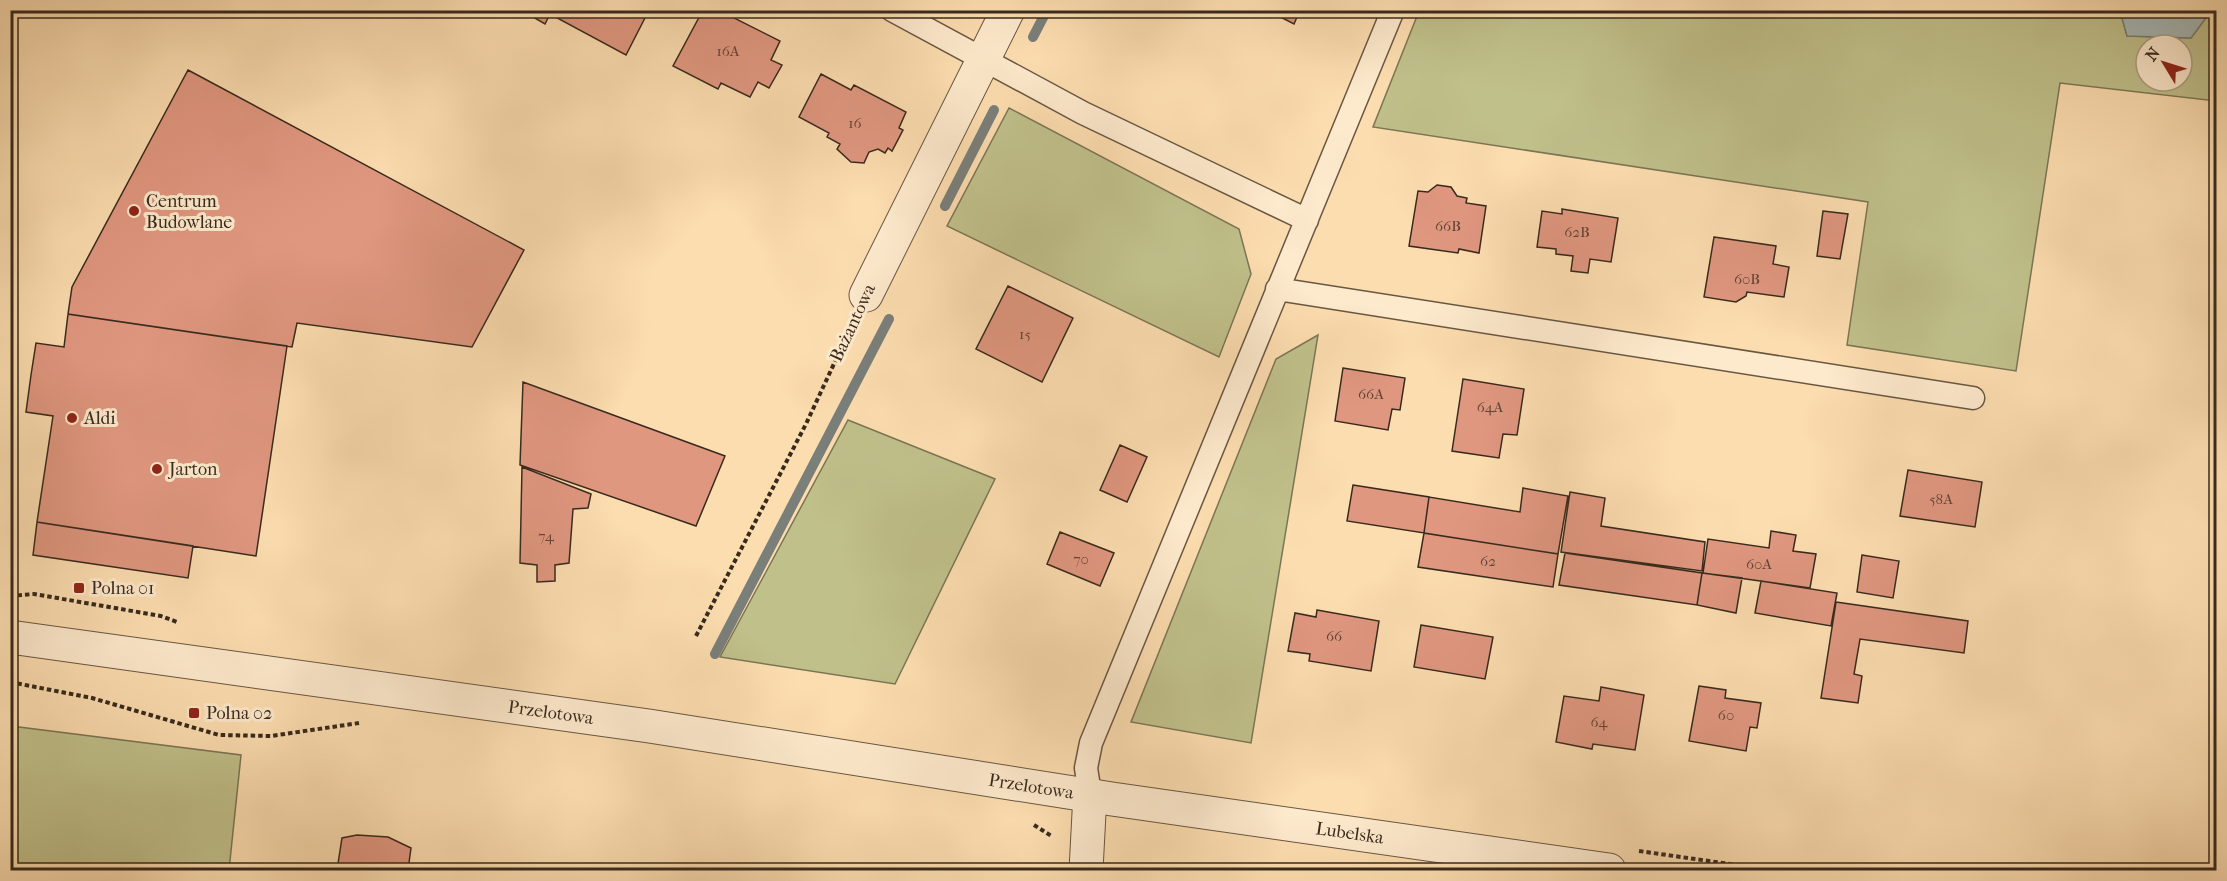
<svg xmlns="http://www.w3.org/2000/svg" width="2227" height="881" font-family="'IM FELL French Canon',serif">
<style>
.green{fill:#c0c08b;stroke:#7c7554;stroke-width:1.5;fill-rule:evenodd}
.water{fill:#a6b8b8;stroke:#7a7f7a;stroke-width:1.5}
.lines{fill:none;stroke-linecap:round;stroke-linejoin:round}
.stream{stroke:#7a7f7a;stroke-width:10}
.building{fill:#e09780;stroke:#382a1d;stroke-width:1.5}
.service-casing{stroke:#695742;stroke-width:25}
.minor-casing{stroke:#695742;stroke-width:35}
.tertiary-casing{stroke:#695742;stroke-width:35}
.path{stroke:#382a1d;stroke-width:4;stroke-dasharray:4.5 3;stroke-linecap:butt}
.service{stroke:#fde9cc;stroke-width:22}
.minor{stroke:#fde9cc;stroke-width:33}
.tertiary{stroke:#fde9cc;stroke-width:33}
.poi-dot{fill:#8f2418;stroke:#fde9cc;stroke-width:2}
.labels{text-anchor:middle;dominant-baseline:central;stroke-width:6;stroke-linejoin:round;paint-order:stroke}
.number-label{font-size:15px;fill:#624536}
.poi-label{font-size:18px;fill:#382a1d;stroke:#fde9cc;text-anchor:start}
.street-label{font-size:18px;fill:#382a1d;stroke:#fde9cc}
</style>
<rect width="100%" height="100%" fill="#fcddb0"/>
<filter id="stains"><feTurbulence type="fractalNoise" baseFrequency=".00333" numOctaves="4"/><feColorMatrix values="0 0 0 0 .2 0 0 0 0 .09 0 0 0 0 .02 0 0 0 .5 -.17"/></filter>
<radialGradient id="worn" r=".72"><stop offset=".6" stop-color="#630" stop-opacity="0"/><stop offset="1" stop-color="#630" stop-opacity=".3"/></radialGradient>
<path class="green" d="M2120,10L2127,36L2191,38L2211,11H2216V101L2060,83L2016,371L1847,345L1868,202L1373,127L1419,11ZM2146,45H2182V81H2146Z
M1009,108L1239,229L1251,274L1219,357L947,226Z
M1318,335L1251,743L1131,722L1276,359Z
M848,420L995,479L895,684L720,657Z
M11,726L241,755L229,870H11Z"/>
<path class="water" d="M2120,11V10L2211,11L2191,38L2127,36Z"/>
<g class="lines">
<path class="stream" d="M1033,37L1047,10
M945,206L994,110
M715,654L889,319"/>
</g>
<path class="building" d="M521,10H649L626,55L550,14L545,24Z
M703,10H733L730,16L780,41L771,60L782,65L769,88L758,82L750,97L721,83L718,89L673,66Z
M1267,10H1300L1294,24Z
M188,70L524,250L472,347L297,323L292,347L68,314L72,287Z
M821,74L851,90L854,85L906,112L899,128L903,130L892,151L888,148L885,153L878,149L869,152L864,163L851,162L837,149L840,144L827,137L829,133L799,117Z
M1437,185L1451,187L1457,196L1467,198L1466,203L1486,206L1479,253L1459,249L1458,253L1409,246L1418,191L1428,192Z
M1562,209L1618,218L1611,262L1590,259L1588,273L1571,271L1573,256L1556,254V249L1537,247L1542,211L1562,214Z
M1823,211L1848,214L1840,259L1817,256Z
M1714,237L1776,246L1773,264L1789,267L1784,297L1747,292L1746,296L1736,302L1704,297Z
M1008,286L1073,318L1042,382L976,349Z
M68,314L287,346L256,556L37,522L53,416L26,412L31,375L36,343L64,347Z
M1343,368L1405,378L1400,410L1392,409L1388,430L1335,421Z
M1463,379L1524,389L1517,435L1503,434L1499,458L1452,451Z
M523,382L725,456L696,526L520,465Z
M1120,445L1147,457L1127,502L1100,490Z
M522,467L591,494L588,508L573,509L569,563L555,565V581L537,582V565L520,563Z
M1908,470L1982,482L1975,527L1900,516Z
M1353,485L1429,497L1424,533L1347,521Z
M1523,488L1568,496L1558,554L1424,533L1429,497L1520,512Z
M1570,492L1605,498L1601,526L1705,542L1702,571L1561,552Z
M37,522L193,546L188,578L33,555Z
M1771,531L1796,535L1793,551L1816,554L1810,588L1703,573L1708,539L1769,548Z
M1060,532L1114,553L1100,586L1047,564Z
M1424,533L1558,554L1553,587L1418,567Z
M1565,553L1702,573L1697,605L1559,585Z
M1862,555L1899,561L1893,598L1857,592Z
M1702,573L1742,578L1736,613L1697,605Z
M1761,581L1837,593L1831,626L1755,613Z
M1836,602L1968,621L1964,653L1860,639L1854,674L1862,676L1858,703L1821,698Z
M1317,610L1379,621L1371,671L1309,661L1310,654L1288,651L1295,613L1316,617Z
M1421,625L1493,637L1485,679L1414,667Z
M1699,686L1726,690L1725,698L1761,703L1757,728L1750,727L1746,751L1689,741Z
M1601,687L1644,695L1635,750L1593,744L1592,749L1556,742L1564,696L1599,701Z
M357,835L388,837L411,848L408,870H337L342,838Z"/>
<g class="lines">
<g class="service-casing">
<path id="service" d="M892,10L1083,113L1307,220
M1277,289L1973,398
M1090,794L1086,768L1091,743L1393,10"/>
</g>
<g class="minor-casing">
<path id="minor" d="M866,295L1008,10
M1086,870L1090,794"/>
</g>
<g class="tertiary-casing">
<g id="tertiary">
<path id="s1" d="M10,637L649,726L1112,799L1609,870"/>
</g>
</g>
<path class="path" d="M10,596L34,594L161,616L177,622
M696,636L806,424L852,325
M10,682L92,698L219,735L271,736L359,723
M1034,825L1053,837
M1639,851L1772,870"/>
<use href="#service" class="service"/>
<use href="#minor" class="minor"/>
<use href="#tertiary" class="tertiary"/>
</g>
<g class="poi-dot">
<circle cx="134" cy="211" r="6"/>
<circle cx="72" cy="418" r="6"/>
<circle cx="157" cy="469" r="6"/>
<rect x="73" y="582" width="12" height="12" rx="3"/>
<rect x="188" y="707" width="12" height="12" rx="3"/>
</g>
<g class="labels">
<g class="number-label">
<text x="728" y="51">16A</text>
<text x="855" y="123">16</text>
<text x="1448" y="226">66B</text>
<text x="1577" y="232">62B</text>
<text x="1747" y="279">60B</text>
<text x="1025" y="334">15</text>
<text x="1371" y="394">66A</text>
<text x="1490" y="407">64A</text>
<text x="1941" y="499">58A</text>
<text x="546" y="536">74</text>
<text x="1081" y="559">70</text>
<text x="1488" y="561">62</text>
<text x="1759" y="564">60A</text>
<text x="1334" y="636">66</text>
<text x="1726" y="715">60</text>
<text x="1599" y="722">64</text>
</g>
<g class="poi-label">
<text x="146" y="201">Centrum<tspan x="146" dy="21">Budowlane</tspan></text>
<text x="84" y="418">Aldi</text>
<text x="169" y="469">Jarton</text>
<text x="91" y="588">Polna 01</text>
<text x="206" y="713">Polna 02</text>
</g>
<g class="street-label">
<text transform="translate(853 323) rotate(-65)">Bażantowa</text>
<text stroke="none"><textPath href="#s1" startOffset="546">Przelotowa</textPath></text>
<text stroke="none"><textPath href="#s1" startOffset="1032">Przelotowa</textPath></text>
<text stroke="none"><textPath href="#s1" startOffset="1354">Lubelska</textPath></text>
</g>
</g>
<rect width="2227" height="881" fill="none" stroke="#fcddb0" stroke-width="36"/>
<rect x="12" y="12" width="2203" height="857" fill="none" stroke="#382a1d" stroke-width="3"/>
<rect x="18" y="18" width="2191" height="845" fill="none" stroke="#382a1d" stroke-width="1.5"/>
<g transform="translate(2164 63) rotate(308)"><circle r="28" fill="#fde9cc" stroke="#ae9d86" stroke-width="1.5"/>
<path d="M0-4.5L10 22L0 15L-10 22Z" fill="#8f2418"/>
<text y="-9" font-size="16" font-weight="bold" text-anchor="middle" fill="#382a1d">N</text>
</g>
<rect width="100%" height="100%" filter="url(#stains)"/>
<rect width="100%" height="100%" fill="url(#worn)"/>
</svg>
